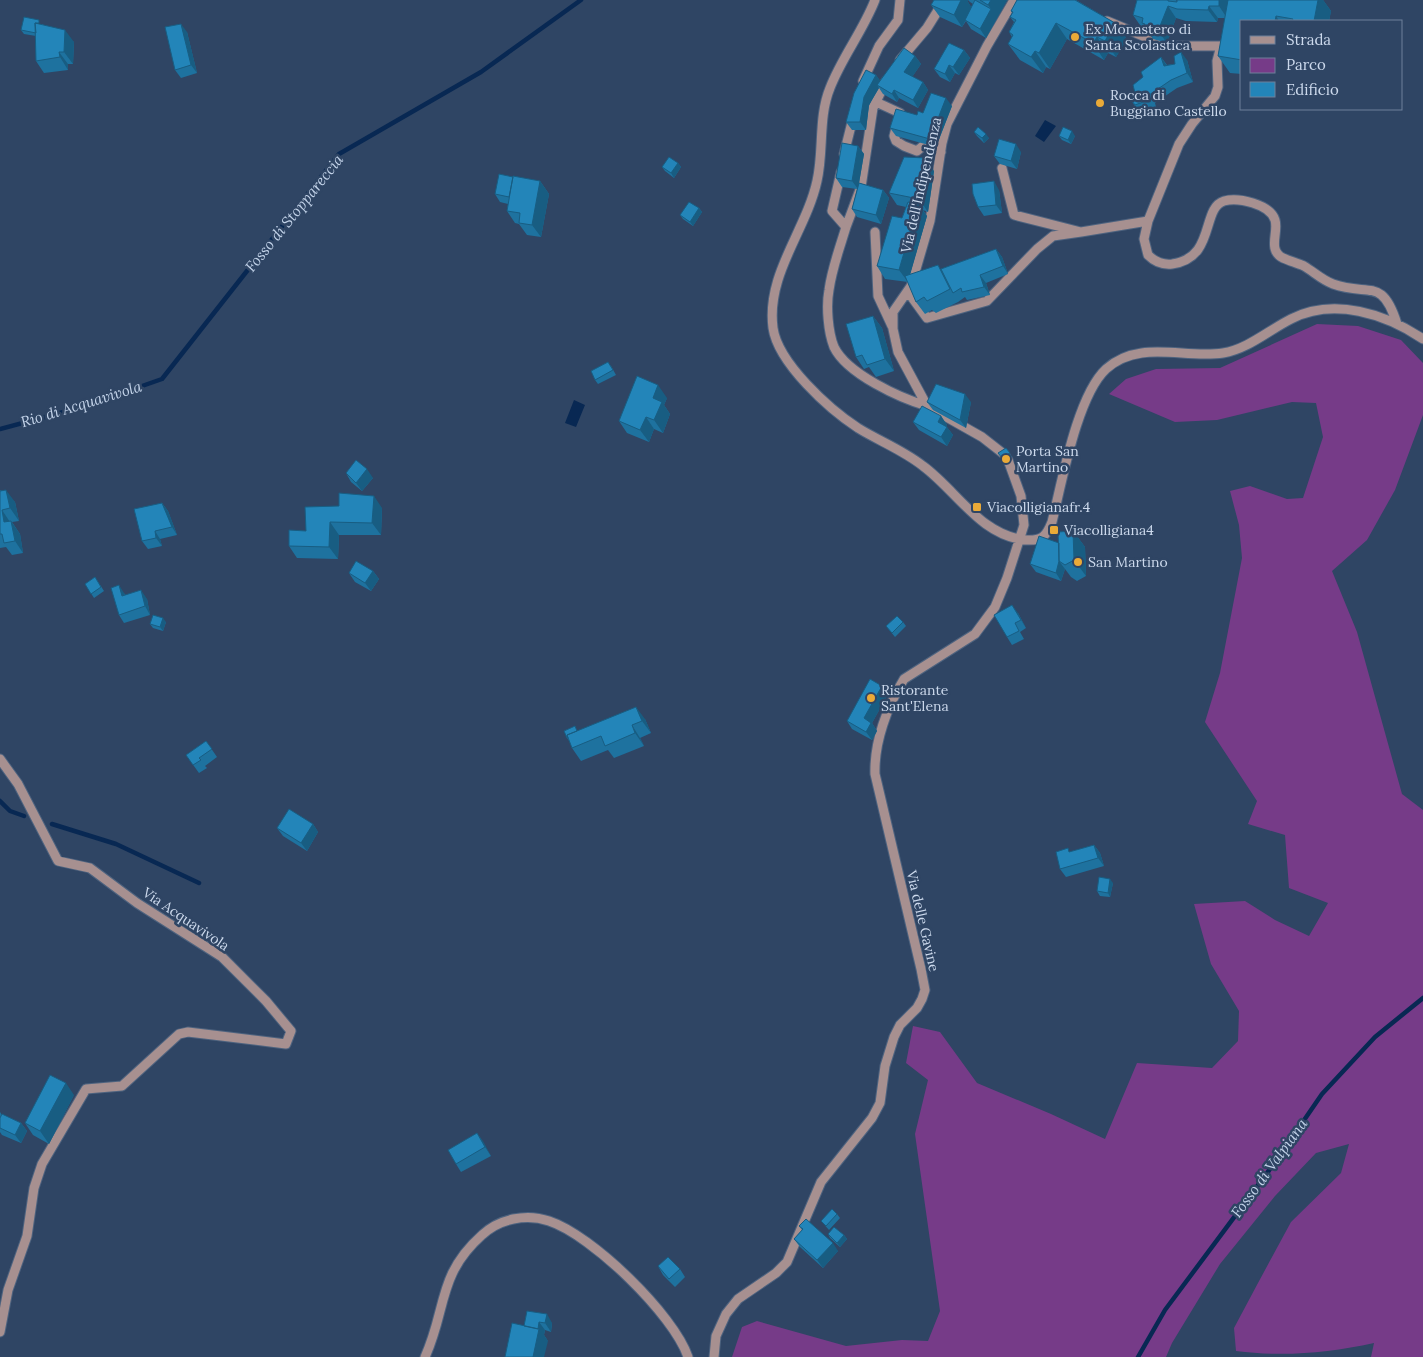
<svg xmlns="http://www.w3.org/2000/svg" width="1423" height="1357" font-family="Lora,serif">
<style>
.green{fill:#763b88}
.water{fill:#082853}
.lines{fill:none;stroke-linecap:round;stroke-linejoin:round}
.stream{stroke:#082853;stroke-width:4.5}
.minor-casing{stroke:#4e637f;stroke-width:11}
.minor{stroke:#a79090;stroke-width:9}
.wall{fill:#1e729f}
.shaded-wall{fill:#185d82}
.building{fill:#2385b9;stroke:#185d82}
.poi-dot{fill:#eaaa38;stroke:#2f4564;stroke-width:2}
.labels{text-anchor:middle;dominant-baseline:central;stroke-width:5;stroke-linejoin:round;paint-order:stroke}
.poi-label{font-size:14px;fill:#ccd9ec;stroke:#2f4564;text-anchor:start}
.street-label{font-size:14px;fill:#ccd9ec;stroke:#2f4564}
.water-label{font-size:15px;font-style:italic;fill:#c3d3e9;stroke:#2f4564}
</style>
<rect width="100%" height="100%" fill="#2f4564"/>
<path class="green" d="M1317,324L1358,326L1401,340L1423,363V415L1395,490L1367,540L1332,571L1357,632L1402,794L1423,810V1357H1371L1374,1343C1328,1353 1283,1357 1236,1351L1234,1328L1258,1283L1291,1222L1341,1173L1349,1144L1316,1153L1275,1196L1220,1264L1172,1343L1166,1357H732L742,1327L757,1321L846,1346L902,1340L928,1341L940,1311L915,1134L928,1080L906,1063L913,1026L940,1032L977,1083L1051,1114L1105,1139L1137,1063L1212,1068L1238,1041L1239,1011L1211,964L1194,904L1245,901L1275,920L1309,936L1328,903L1289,888L1285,835L1248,824L1257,801L1205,722L1220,673L1242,558L1239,525L1230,491L1250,486L1287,499L1303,498L1323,437L1316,403L1292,402L1217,420L1175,422L1109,394L1126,379L1156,369L1220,368Z"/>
<path class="water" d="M1045,120L1056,126L1044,142L1035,136Z
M574,400L585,405L576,427L565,423Z"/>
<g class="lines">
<path class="stream" d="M0,429L82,407L162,379L339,154L481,72L581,0
M0,801L10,811L24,816
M52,824L116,844L199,883
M1138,1357L1165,1310L1276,1161L1322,1094L1375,1037L1423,998"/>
<g class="minor-casing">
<path id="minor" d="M875,0C863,31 842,57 830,88C818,117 824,151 817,181C806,231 766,274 773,328C778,363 829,409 858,428C879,441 903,450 923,466C957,491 980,535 1025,540C1042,541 1046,537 1052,522C1062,482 1077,396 1106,369C1139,339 1184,359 1223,353C1248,349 1269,330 1291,319C1334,297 1386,314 1423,339
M1107,21L1167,46H1221
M1221,46L1217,61L1218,87L1215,96L1192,124L1179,144L1148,221L1144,239L1148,255C1155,262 1162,265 1172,264C1216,258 1201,208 1224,201C1238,197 1270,204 1275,220C1279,232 1267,250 1283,258C1290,261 1297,263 1304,266C1314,272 1322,280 1333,284C1369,297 1382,276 1397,324
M900,60L927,28L942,4
M863,81L879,46L898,20L900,0
M876,102L900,113L894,136L896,141L904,146L917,151L923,146L941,152
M844,154L853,118
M1002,168L1014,215L1081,232L1148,221
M841,172L832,211L846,227C840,247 832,268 829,290C826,306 828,332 834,347C847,374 900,398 927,406
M846,227L861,187L873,108L886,81
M875,232L878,296L892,326
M905,295L911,296L927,318L987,301L1037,249L1053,236L1081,232
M1005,455L982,437L927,406L898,352L893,329V312L911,286L930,221L942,143L947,124L987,46L1014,0
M0,759L18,784L58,861L90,868L137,903L222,957L266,1001L291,1031L286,1044L188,1032L179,1034L122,1086L86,1089L42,1164L34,1188L27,1236L8,1290L0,1332
M425,1357C447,1309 437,1275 482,1235C499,1219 526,1213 549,1221C592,1235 674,1315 688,1357
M714,1357L716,1336L726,1314L738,1299L776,1273L787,1262L821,1182L872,1118L880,1103L885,1066L894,1037L900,1025L917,1008L922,999L925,990L921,969L875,774C874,742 887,707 904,679L975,634L995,607L1007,578L1024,525L1021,496L1008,460"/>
</g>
<use href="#minor" class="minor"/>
</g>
<path class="wall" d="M934,0H968V2L971,7L973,4L970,2L968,0H1007L986,38L971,29L966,21L962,27L940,17L931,5Z
M1017,0H1077H1076L1115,23L1127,39L1116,57L1108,53L1104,60L1067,39L1050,69L1046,67L1043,73L1020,60L1008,44L1012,37L1009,32L1014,22L1010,17L1012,13L1011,11Z
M1137,0H1176L1177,1V0H1323L1331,11L1329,21H1242V74L1230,73L1218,56L1225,18H1218L1217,22L1186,21L1176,18L1167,43L1153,39L1145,28H1142L1133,15Z
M42,24L74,42L73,64H68V70L44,73L36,61V36L24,34L21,30Z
M187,32L197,73L181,78L175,70Z
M964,50L970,58L959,75L955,73L950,82L940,77L934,69Z
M915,56L921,64L912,77L923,82L928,90L918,108L899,98L897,102L883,94L879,88L869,105L866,130H852L846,122L876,75L880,81Z
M1161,57L1167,65L1175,64L1187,60L1193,82L1177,88L1155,103L1156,107L1140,114L1129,97L1135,93L1143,77Z
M952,106L936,147L896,136L890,128L923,113Z
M974,132L989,138L984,143L977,136Z
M1059,136H1075L1071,144L1062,140Z
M858,146L864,154L859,183L883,190L889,198L881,224L857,217L852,209L857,189L842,187L836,178Z
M1021,152L1017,169L1000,164L994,156Z
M678,163L681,167L674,178L665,171L662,167Z
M934,171L928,212L923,210L927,216L910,274L941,269L996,249L1002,257L1008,274L986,283L990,295L967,300L965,297L958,302L936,313L932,310L925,314L916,302L908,282L885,279L877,266L902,218L906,207L897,205L889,193Z
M513,177L540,181L549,194L541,237L527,235L519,224L515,223L507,211L508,204L500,202L495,194Z
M999,190L1002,213L984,216L978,207Z
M699,208L702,212L693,226L683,219L680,215Z
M873,316L882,328L894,371L876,377L869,367L864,369L856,357Z
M611,366L616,375L598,384L595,380Z
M667,398L664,405L670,414L663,433L654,429L649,442L627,433L619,421Z
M927,402H971L966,428L933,410Z
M941,416L947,425L946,426L953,435L947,446L919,430L913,422Z
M1006,448L1012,457L1005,462L1002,458Z
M346,473L373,478L362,491L351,482Z
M0,490L15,502L19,521L12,522L20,534L23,553L12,555L6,547L0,548Z
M162,503L168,511L177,535L160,539L162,546L148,549L142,541Z
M339,506L382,508L381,535H339L338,559L297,558L289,546L306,531Z
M1073,531L1085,547L1086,576L1077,581L1071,577L1065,569L1061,581L1036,572L1030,564L1059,543Z
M373,571L379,579L371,591L355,582L349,573Z
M95,577L104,591L94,598L85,584Z
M124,593L125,595L147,599L150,615L124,623L119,615Z
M1018,613L1026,628L1020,632L1024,639L1012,645L1007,637Z
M166,622L163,631L153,628L150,624Z
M903,622L906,626L895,637L886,626Z
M888,694L872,723L877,731L872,740L852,729L847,721Z
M645,719L651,733L640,738L644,746L614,758L608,750L581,761L572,748L570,742L567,738L578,731Z
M206,741L217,757L205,766L207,768L199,773L186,755Z
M313,824L318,832L307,851L283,836L277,828Z
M1094,845L1100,853L1104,866L1066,877L1060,869L1070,852Z
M1113,883L1110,897L1100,896L1097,891Z
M74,1095L49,1144L33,1135L25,1123Z
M0,1112L2,1115L21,1123L27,1131L21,1143L2,1135L0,1132Z
M477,1133L491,1156L461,1172L456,1164Z
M837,1214L840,1218L829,1230L821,1221Z
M799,1226L838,1251L823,1268L800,1247L794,1239L802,1230Z
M828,1234L844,1235L847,1239L840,1247L830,1238Z
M658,1266L680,1269L685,1277L675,1287L663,1275Z
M527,1311L552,1323L551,1332L545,1330L544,1335L548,1341L524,1326Z"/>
<path class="shaded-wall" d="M961,0H968V2L972,8L962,27L954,15Z
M991,0H1007L986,38L980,29L991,9L988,5Z
M1219,0H1228L1227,18L1219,6Z
M1318,0H1323L1331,11L1329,21H1314Z
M1168,6L1176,18L1167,43L1158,31Z
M1209,6L1218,18L1217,22L1208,10Z
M1276,16L1279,21H1275Z
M1056,23L1067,39L1050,69L1039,53Z
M1115,23L1127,39L1116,57L1105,41Z
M181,24L187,32L197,73L191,65Z
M65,30L74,42L73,64L64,52Z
M1097,37L1108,53L1104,60L1093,43Z
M964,50L970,58L959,75L953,67Z
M1035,51L1046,67L1043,73L1031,57Z
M59,52L68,64V70L60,57Z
M1181,52L1187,60L1193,82L1187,73Z
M915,56L921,64L910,80L904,72Z
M1161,57L1167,66H1164Z
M949,65L955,73L950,82L945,74Z
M876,75L882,83L877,85L879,88L869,105L866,130L860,122L864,97Z
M923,82L928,90L918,108L913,100Z
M894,90L899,98L897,102L892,94Z
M946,98L952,106L936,147L930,139Z
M1072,131L1075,136L1071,144L1068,140Z
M986,134L989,138L984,143L982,138Z
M1016,144L1021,152L1017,169L1011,161Z
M858,146L864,154L858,189L852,181Z
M926,158L934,171L928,212L919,199Z
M678,163L681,167L674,178L671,173Z
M540,181L549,194L541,237L532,225Z
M994,181L999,190L1002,213L996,205Z
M883,190L889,198L881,224L876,215Z
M918,204L927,216L908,282L899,270Z
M699,208L702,212L693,226L690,222Z
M996,249L1002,257L1008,274L1003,266Z
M980,275L986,283L990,295L984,287Z
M873,316L882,328L894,371L885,359Z
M658,385L667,398L664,405L670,414L663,433L654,420L653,398Z
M965,394L971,402L966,428L960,420Z
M941,416L947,425L944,430L938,422Z
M646,417L654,429L649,442L640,430Z
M947,427L953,435L947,446L941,437Z
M367,469L373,478L362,491L356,483Z
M6,490L15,502L19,521L10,508Z
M374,496L382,508L381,535L372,523Z
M162,503L168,511L177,535L172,527Z
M2,510L10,522H4Z
M11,521L20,534L23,553L15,541Z
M330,522L339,535L338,559L329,547Z
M155,531L160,539L162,546L156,538Z
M1073,531L1085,547L1086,576L1074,560Z
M1059,561L1065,569L1061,581L1056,573Z
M373,571L379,579L371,591L365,583Z
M119,585L124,593L128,604L122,596Z
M141,590L147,599L150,615L145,606Z
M1012,605L1018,613L1026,628L1021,620Z
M163,618L166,622L163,631L160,627Z
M882,686L888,694L872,723L877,731L872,740L866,732L864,718Z
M636,707L645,719L651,733L642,721Z
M632,725L640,738L644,746L635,733Z
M313,824L318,832L307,851L301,843Z
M1094,845L1100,853L1104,866L1098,858Z
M1110,879L1113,883L1110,897L1108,893Z
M66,1083L74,1095L49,1144L40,1131Z
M21,1123L27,1131L21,1143L15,1135Z
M477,1133L483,1141L491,1156L485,1147Z
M844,1235L847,1239L840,1247L837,1243Z
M833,1243L838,1251L823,1268L817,1260Z
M547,1314L552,1323L551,1332L545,1323Z
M539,1322L545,1330L544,1335L548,1341L544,1357H533Z"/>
<path class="building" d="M934,0H961L954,15L931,5Z
M975,0L991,9L980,29L965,20Z
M980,0H991L988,5Z
M1017,0H1075L1115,23L1105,41L1097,37L1093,43L1056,23L1039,53L1035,51L1031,57L1008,44L1013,35L1009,32L1016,20L1010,17L1013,12L1011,11Z
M1137,0H1168V1L1177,2V0H1219V6H1209L1208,10L1177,9L1168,6L1158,31L1144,27L1145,24L1142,23L1143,18L1133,15Z
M1228,0H1318L1314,21H1292L1293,19L1276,16L1275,21H1242V60L1218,56Z
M24,17L39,20V23H35L36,33L21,30Z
M35,23L65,30L64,52H59L60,57L36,61Z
M181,24L191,65L175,70L165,27Z
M949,43L964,50L953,67L949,65L945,74L934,69Z
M904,48L915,56L904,72L923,82L913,100L894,90L892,94L877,85Z
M1181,52L1187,73L1171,80L1149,95L1151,99L1135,105L1129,97L1135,93L1133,85L1143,77L1141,72L1161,57L1164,66L1175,64L1174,56Z
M866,70L876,75L864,97L860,122H846L854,93Z
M931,93L946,98L930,139L890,128L896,109L917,115L918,111L923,113Z
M978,127L986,134L982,138L974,132Z
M1063,127L1072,131L1068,140L1059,136Z
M999,139L1016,144L1011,161L994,156Z
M842,143L858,146L852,181L836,178Z
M669,157L678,163L671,173L662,167Z
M904,157L926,158L919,199L889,193Z
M499,174L513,177L509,197L495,194Z
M513,176L540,181L532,225L519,223L520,213L507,211Z
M994,181L996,205L978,207L973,194L972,184Z
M859,183L883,190L876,215L852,209Z
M689,202L699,208L690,222L680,215Z
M908,202L918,204L899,270L877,266L892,216L902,218Z
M996,249L1003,266L980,275L984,287L962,292L961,288L953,293L941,269Z
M938,265L950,289L927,301L924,297L916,302L905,276Z
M873,316L885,359L867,365L862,355L856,357L846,324Z
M608,362L613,370L595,380L591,371Z
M637,376L658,385L653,398L662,402L654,420L646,417L640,430L619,421Z
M936,384L965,394L960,420L927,402Z
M922,406L941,416L938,422L947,427L941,437L913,422Z
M1006,448L1010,453L1002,458L998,453Z
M356,460L367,469L356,483L346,473Z
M6,490L10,508L2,510L4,522L11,521L15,541L4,543L2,534H0V491Z
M339,493L374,496L372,523L330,522L329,547L289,546V530L306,531L305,507L339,506Z
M162,503L172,527L155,531L156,538L142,541L134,509Z
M1073,531L1074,560L1065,565L1059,561L1058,532Z
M1039,536L1059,543V561L1056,573L1030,564Z
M356,561L373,571L365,583L349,573Z
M95,577L101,587L91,594L85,584Z
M119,585L122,596L141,590L145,606L119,615L111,588Z
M1012,605L1021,620L1015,623L1019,631L1007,637L994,615Z
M153,615L163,618L160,627L150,624Z
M897,616L903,622L892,633L886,626Z
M870,679L882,686L864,718L871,723L866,732L847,721Z
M636,707L642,721L632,725L635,733L605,746L601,736L572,748L567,735Z
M575,726L577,731L567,735L568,738H567L564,731Z
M206,741L212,749L199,758L201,760L193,765L186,755Z
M289,809L313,824L301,843L277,828Z
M1094,845L1098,858L1060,869L1056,852L1068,848L1069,852Z
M1099,877L1110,879L1108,893L1097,891Z
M50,1075L66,1083L40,1131L25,1123Z
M2,1114L21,1123L15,1135L0,1128V1118Z
M477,1133L485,1147L456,1164L448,1150Z
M832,1209L837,1214L826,1226L821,1221Z
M806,1219L833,1243L817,1260L794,1239L803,1229L799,1226Z
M834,1227L844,1235L837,1243L828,1234Z
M668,1257L680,1269L669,1279L658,1266Z
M527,1311L547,1314L545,1323L539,1322L538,1329L524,1326Z
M512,1323L539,1329L533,1357H505Z"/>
<g class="poi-dot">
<circle cx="1075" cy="37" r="5"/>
<circle cx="1100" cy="103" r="5"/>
<circle cx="1006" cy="459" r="5"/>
<rect x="972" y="502" width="10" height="10" rx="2.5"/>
<rect x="1049" y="525" width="10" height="10" rx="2.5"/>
<circle cx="1078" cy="562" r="5"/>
<circle cx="871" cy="698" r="5"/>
</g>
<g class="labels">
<g class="poi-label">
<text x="1085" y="29">Ex Monastero di<tspan x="1085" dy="16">Santa Scolastica</tspan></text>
<text x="1110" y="95">Rocca di<tspan x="1110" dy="16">Buggiano Castello</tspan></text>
<text x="1016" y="451">Porta San<tspan x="1016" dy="16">Martino</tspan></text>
<text x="987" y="507">Viacolligianafr.4</text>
<text x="1064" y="530">Viacolligiana4</text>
<text x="1088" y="562">San Martino</text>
<text x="881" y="690">Ristorante<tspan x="881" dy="16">Sant'Elena</tspan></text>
</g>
<g class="street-label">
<text transform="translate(921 185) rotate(-77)">Via dell'Indipendenza</text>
<text transform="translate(186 919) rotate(34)">Via Acquavivola</text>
<text transform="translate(923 921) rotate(77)">Via delle Gavine</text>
</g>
<g class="water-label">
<text transform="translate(294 213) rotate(-51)">Fosso di Stoppareccia</text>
<text transform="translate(81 404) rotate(-17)">Rio di Acquavivola</text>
<text transform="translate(1269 1168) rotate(-54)">Fosso di Valpiana</text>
</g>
</g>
<rect x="1240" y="20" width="162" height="90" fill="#2f4564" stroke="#6e809a"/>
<rect x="1250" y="36" width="25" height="8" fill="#a79090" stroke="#6e809a"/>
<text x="1286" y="45" font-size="15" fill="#ccd9ec">Strada</text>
<rect x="1250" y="58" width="25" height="15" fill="#763b88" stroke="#6e809a"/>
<text x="1286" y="70" font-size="15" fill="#ccd9ec">Parco</text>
<rect x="1250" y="82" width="25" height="15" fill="#2385b9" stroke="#6e809a"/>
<text x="1286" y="95" font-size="15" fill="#ccd9ec">Edificio</text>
</svg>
